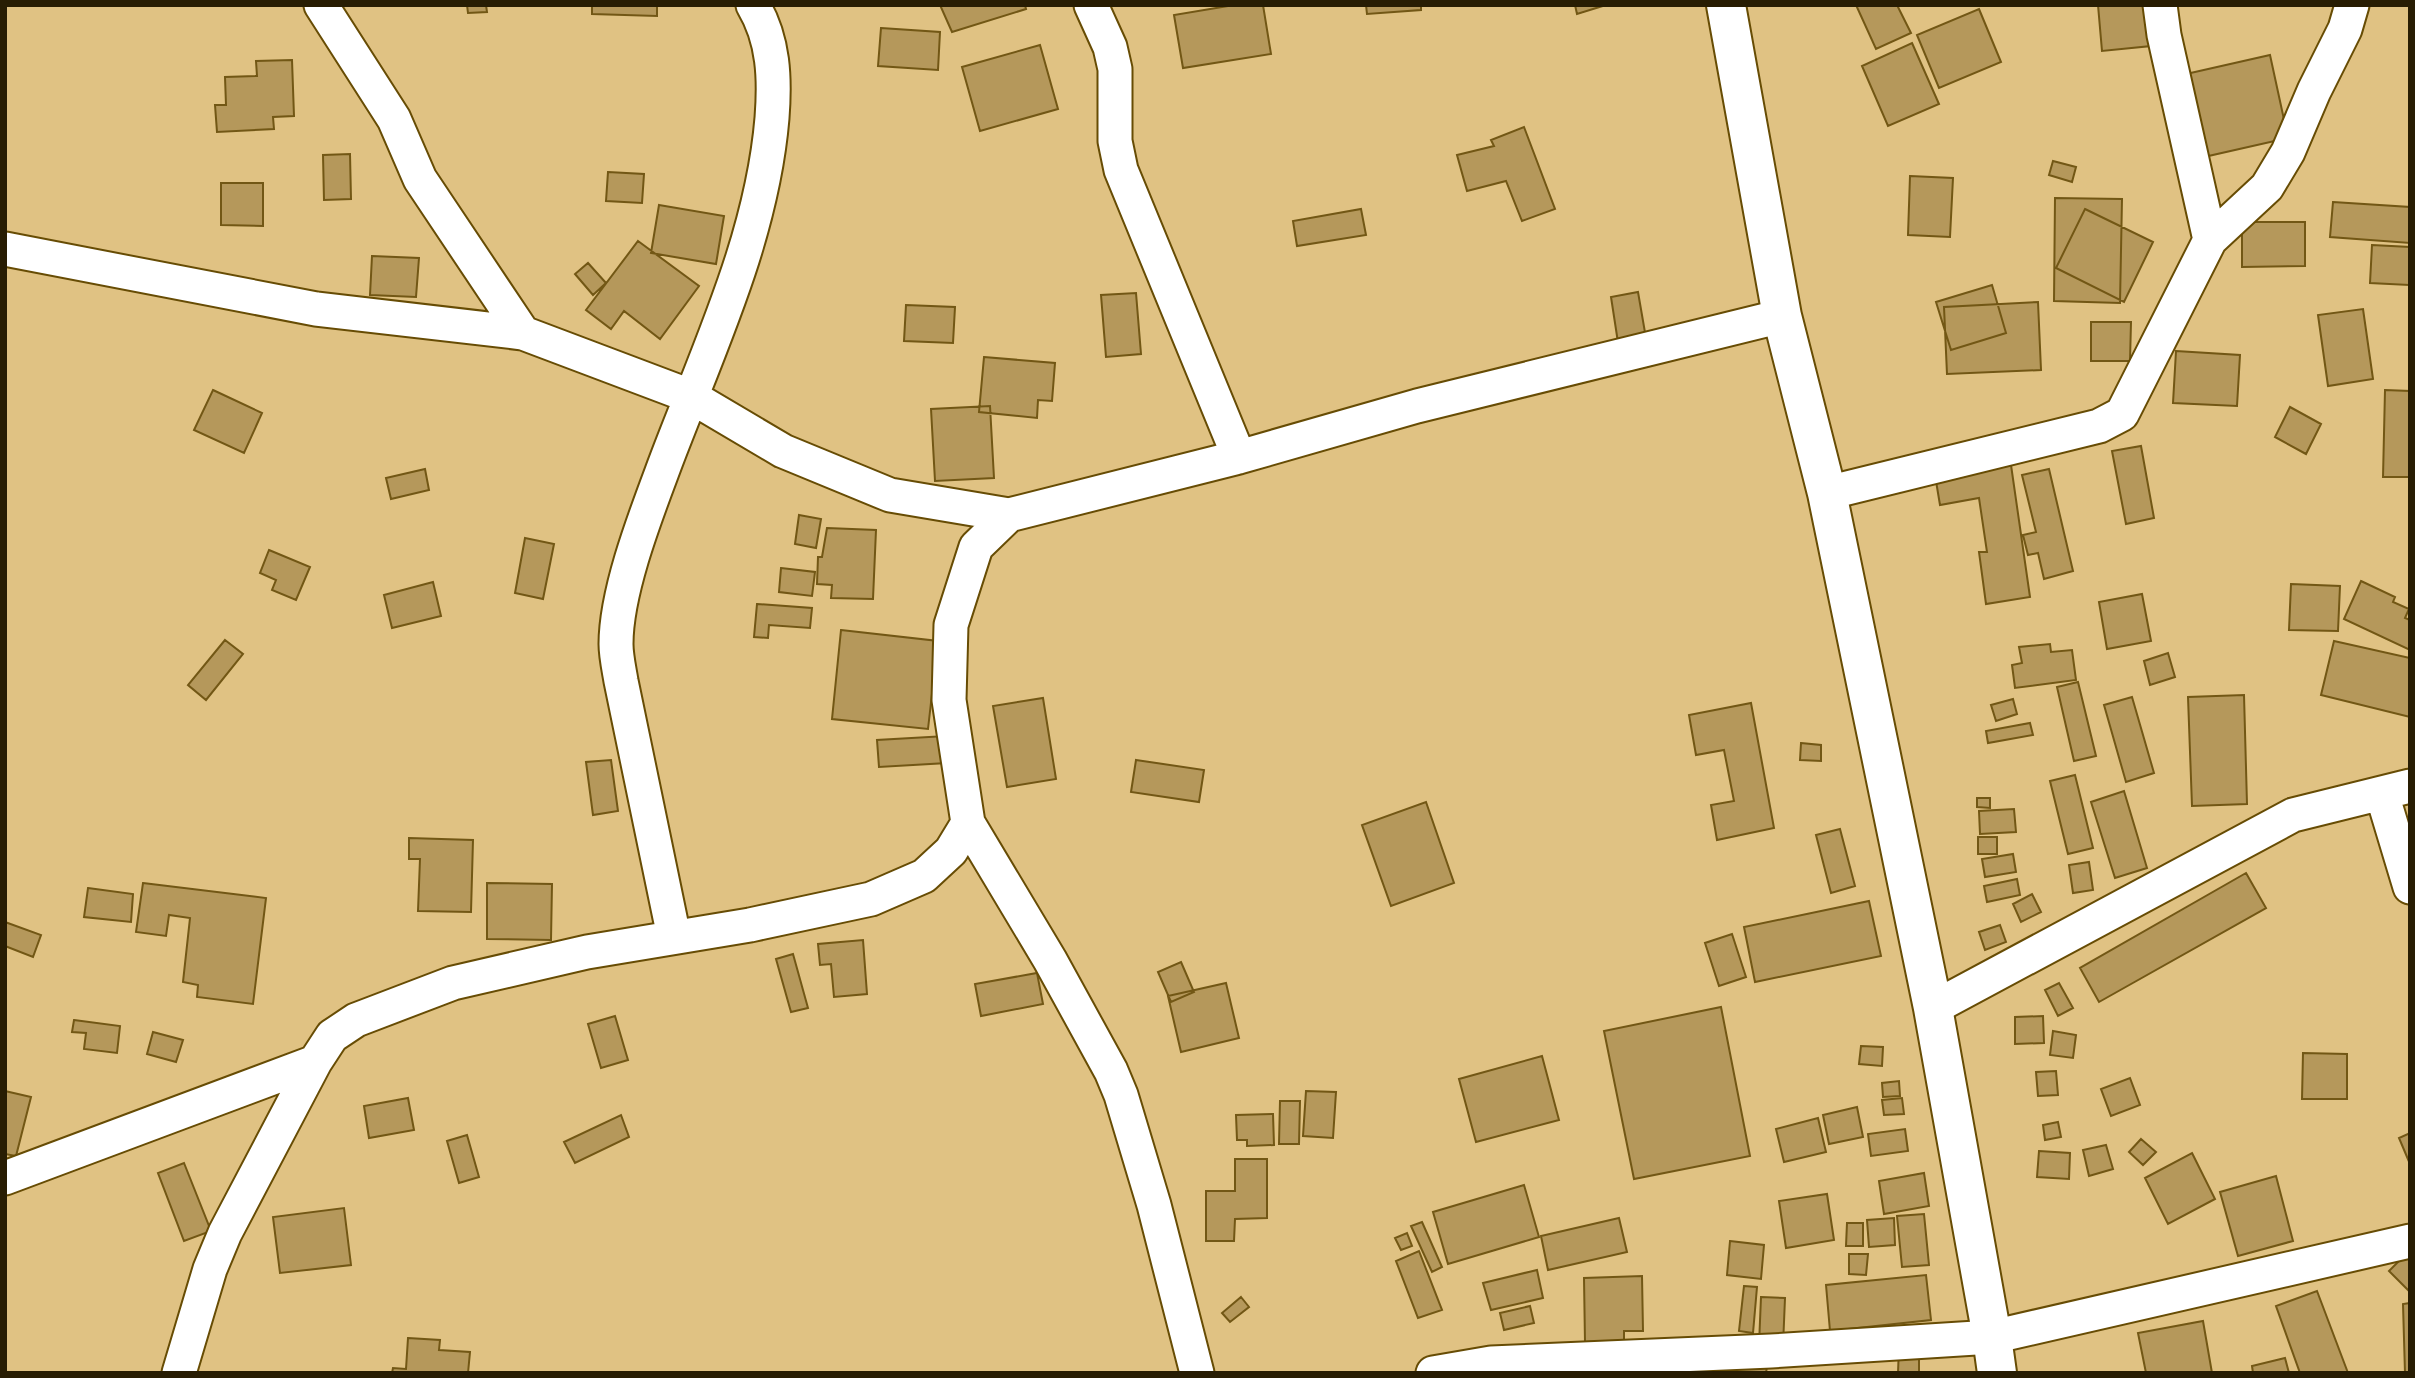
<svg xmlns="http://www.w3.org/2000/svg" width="2415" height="1378" font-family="'Sofia Sans Condensed',sans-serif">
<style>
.building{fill:#b5985b;stroke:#725715;stroke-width:2}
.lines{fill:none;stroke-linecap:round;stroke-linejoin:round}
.minor-casing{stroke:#674c04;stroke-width:37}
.primary-casing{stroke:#674c04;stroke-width:42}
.minor{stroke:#fff;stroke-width:33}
.primary{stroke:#fff;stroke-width:38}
</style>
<rect width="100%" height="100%" fill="#e0c283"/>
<path class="building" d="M467,5H486L487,12L468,13Z
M592,5H657V16L592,14Z
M940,5H1025L1026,9L952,32Z
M1234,5H1263L1271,54L1183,68L1174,15Z
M1366,5H1421V10L1367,14Z
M1575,5H1606L1577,14Z
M1856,5H1897L1911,33L1876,49Z
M2098,5H2147L2151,46L2102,51Z
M1979,9L2001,62L1939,88L1917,35Z
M881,28L940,32L938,70L878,66Z
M1912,43L1939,104L1888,126L1862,66Z
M1040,45L1058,109L980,131L962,67Z
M2270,55L2288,138L2204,157L2186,74Z
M292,60L294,116L273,117L274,129L217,132L215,105H226L225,77L257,76L256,61Z
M1524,127L1555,209L1522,221L1506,181L1467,191L1457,155L1494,146L1491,140Z
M350,154L351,199L324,200L323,155Z
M2053,161L2076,167L2072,182L2049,175Z
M608,172L644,174L642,203L606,201Z
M1910,176L1953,178L1950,237L1908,235Z
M221,183H263V226L221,225Z
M2055,198L2122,199L2120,303L2054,301Z
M2333,202L2410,207V243L2330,237Z
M659,205L724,216L716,264L651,253Z
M1361,209L1366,235L1297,246L1293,221Z
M2085,209L2153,242L2124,302L2056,268Z
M2242,222H2305V266L2242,267Z
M638,241L699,286L660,339L624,311L611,329L586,310Z
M2372,245L2410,247L2409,285L2370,283Z
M372,256L419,258L416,297L370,295Z
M588,263L606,283L593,295L575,274Z
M1992,285L2006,333L1951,350L1936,302Z
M1638,292L1647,344L1619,349L1611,297Z
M1136,293L1141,354L1106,357L1101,295Z
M2038,302L2041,370L1947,374L1944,307Z
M906,305L955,307L953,343L904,341Z
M2363,309L2373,379L2328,386L2318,315Z
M2091,322H2131L2130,361H2091Z
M2176,351L2240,355L2237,406L2173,403Z
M984,357L1055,363L1052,401L1038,400L1037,418L979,412Z
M213,390L262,413L244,453L194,430Z
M2385,390L2410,391V477H2383Z
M990,406L994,478L935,481L931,409Z
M2290,407L2321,424L2306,454L2275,437Z
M2141,446L2154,518L2126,524L2112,451Z
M2010,458L2030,597L1986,604L1979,552H1987L1979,498L1940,505L1934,469Z
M425,469L429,490L391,499L386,478Z
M2049,469L2073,571L2044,579L2038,553L2028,555L2023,535L2036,532L2022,475Z
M799,515L821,519L816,548L795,544Z
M827,528L876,530L873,599L831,598L832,585L817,584L818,557H822Z
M525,538L554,544L543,599L515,593Z
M269,550L310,567L296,600L272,590L276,580L260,573Z
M781,568L815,572L812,596L779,592Z
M2361,581L2395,597L2393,602L2409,609L2405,618L2410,620V650L2344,619Z
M433,582L441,616L392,628L384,595Z
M2291,584L2340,586L2338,631L2289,630Z
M2142,594L2151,641L2107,649L2099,602Z
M757,604L812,608L810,628L769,625L768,638L754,637Z
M841,630L938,641L928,729L832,719Z
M225,640L243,654L206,700L188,685Z
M2334,641L2410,658V717L2321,695Z
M2050,644L2051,652L2072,650L2076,680L2015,688L2012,665L2022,663L2019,647Z
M2168,653L2175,677L2150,685L2144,661Z
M2078,682L2096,756L2074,761L2057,687Z
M2244,695L2247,804L2192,806L2188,697Z
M2132,697L2154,773L2126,782L2104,705Z
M1043,698L1056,779L1007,787L993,706Z
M2013,699L2017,714L1996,721L1991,705Z
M1751,703L1774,828L1717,840L1711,805L1734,801L1724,750L1696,755L1689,715Z
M2030,723L2033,735L1988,743L1986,731Z
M946,736L947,763L879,767L877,740Z
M1801,743L1821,745V761L1800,760Z
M611,760L618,811L593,815L586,762Z
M1136,760L1204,770L1199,802L1131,792Z
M2075,775L2093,848L2068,854L2050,781Z
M2124,791L2147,868L2115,878L2091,802Z
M1977,798H1990V808L1977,807Z
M1426,802L1454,883L1391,906L1362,825Z
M2014,809L2016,832L1980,834L1979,811Z
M1840,829L1855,886L1831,893L1816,835Z
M1978,837H1997V854H1978Z
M409,838L473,840L471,912L418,911L420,859H409Z
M2013,854L2016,872L1985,877L1982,859Z
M2089,862L2093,890L2073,893L2069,865Z
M2246,873L2266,908L2099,1002L2080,968Z
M2017,879L2020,895L1987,902L1984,886Z
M143,883L266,898L253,1004L197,997L198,985L183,982L190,918L169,915L166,936L136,932Z
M487,883L552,884L551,940L487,939Z
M88,888L133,894L131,922L84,917Z
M2032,894L2041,912L2021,922L2013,904Z
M1869,901L1881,956L1755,982L1744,927Z
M5,922L41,935L33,957L5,946Z
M2000,925L2006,942L1985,950L1979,932Z
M1732,934L1746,977L1719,986L1705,943Z
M863,940L867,994L834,997L831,964L820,965L818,944Z
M793,954L808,1008L791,1012L776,959Z
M1181,962L1194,992L1171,1002L1158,972Z
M1037,973L1043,1004L981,1016L975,984Z
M1226,983L1239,1038L1181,1052L1168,996Z
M2059,983L2073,1008L2058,1016L2045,990Z
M1721,1007L1750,1156L1634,1179L1604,1031Z
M615,1016L628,1060L601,1068L588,1024Z
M2043,1016L2044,1043L2015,1044V1017Z
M74,1020L120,1026L117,1053L84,1049L86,1033L72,1032Z
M2053,1031L2076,1035L2073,1058L2050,1055Z
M153,1032L183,1040L176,1062L147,1054Z
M1861,1046L1883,1047L1882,1066L1859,1064Z
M2303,1053L2347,1054V1099H2302Z
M1542,1056L1559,1120L1476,1142L1459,1079Z
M2056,1071L2058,1095L2038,1096L2036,1072Z
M2130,1078L2140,1105L2111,1116L2101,1089Z
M1899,1081L1900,1096L1883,1097L1882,1083Z
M5,1091L31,1097L16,1156L5,1154Z
M1306,1091L1336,1092L1333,1138L1303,1136Z
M408,1098L414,1130L369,1138L364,1106Z
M1902,1098L1904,1114L1884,1115L1882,1100Z
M1280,1101H1300L1299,1144H1279Z
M1857,1107L1863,1137L1829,1144L1823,1115Z
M1273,1114L1274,1145L1247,1146V1140H1237L1236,1115Z
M621,1115L629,1137L575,1163L564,1142Z
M1818,1118L1826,1152L1784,1162L1776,1129Z
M2058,1122L2061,1137L2045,1140L2043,1125Z
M1905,1129L1908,1151L1871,1156L1868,1134Z
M2410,1133V1164L2399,1138Z
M467,1135L479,1177L459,1183L447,1141Z
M2141,1139L2156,1152L2143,1165L2129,1152Z
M2106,1145L2113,1169L2089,1176L2083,1150Z
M2039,1151L2070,1153L2069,1179L2037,1177Z
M2192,1153L2215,1199L2168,1224L2145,1178Z
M1235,1159H1267V1218L1235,1219L1234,1241H1206V1191H1235Z
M184,1163L211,1231L184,1241L158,1173Z
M1924,1173L1929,1206L1884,1214L1879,1181Z
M2276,1176L2293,1241L2238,1256L2220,1192Z
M1524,1185L1539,1237L1448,1264L1433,1212Z
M1827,1194L1834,1240L1786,1248L1779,1201Z
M344,1208L351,1265L280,1273L273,1217Z
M1924,1214L1929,1265L1902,1267L1897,1216Z
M1619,1218L1627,1252L1548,1270L1541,1236Z
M1894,1218L1895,1245L1869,1247L1867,1220Z
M1422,1222L1442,1267L1432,1272L1411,1226Z
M1847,1223H1863V1246H1846Z
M1407,1233L1412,1246L1401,1250L1395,1238Z
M1730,1241L1764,1245L1761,1279L1727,1275Z
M2410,1250V1292L2389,1271Z
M1419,1251L1442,1310L1418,1318L1396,1261Z
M1849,1254H1868L1866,1275L1849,1274Z
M1537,1270L1543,1298L1491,1310L1483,1283Z
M1926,1275L1931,1320L1830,1331L1826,1285Z
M1642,1276L1643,1331H1624V1341L1585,1343L1584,1278Z
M1744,1286L1757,1287L1753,1333L1739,1331Z
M2317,1291L2348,1373H2300L2276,1306Z
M1241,1297L1249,1307L1230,1322L1222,1313Z
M1761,1297L1785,1298L1783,1346L1759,1345Z
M2410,1303V1373H2405L2403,1304Z
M1530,1306L1534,1323L1504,1330L1500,1313Z
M2203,1321L2212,1373H2146L2138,1333Z
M408,1338L440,1340L439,1350L470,1352L468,1373H392L393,1368L406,1369Z
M1899,1346L1919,1347V1373H1898Z
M1738,1356L1768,1360L1766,1373H1736Z
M2285,1358L2289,1373H2253L2252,1366Z"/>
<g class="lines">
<g class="minor-casing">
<path id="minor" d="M321,5L394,119L420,179L523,333
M1091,5L1110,47L1115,69V141L1121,170L1239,457
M2160,5L2164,35L2210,240
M5,249L316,309L523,333L690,396L783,451L890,495L1009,515
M1827,493L2099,426L2122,414L2210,240L2267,187L2288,152L2314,91L2345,29L2352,5
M2382,794L2410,887
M968,823L1050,960L1111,1071L1121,1095L1154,1205L1197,1373
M674,937L621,681C619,669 616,656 616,644C616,590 647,512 666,461C708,350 762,238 772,118C775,79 774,40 753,5
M1933,1008L2293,815L2410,786
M5,1178L315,1062
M179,1373L210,1269L225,1233L315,1062L332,1036L356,1020L453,983L587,952L750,925L871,899L924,876L951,851L968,823L949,700L951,625L976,547L1009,515L1239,457L1417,406L1782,316
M1433,1373L1491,1363L1771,1351L1992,1337L2410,1241"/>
</g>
<g class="primary-casing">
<path id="primary" d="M1726,5L1782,316L1827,493L1933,1008L1992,1337L1997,1373"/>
</g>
<use href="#minor" class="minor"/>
<use href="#primary" class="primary"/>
</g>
<rect width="2415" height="1378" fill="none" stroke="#281d03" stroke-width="14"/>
</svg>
